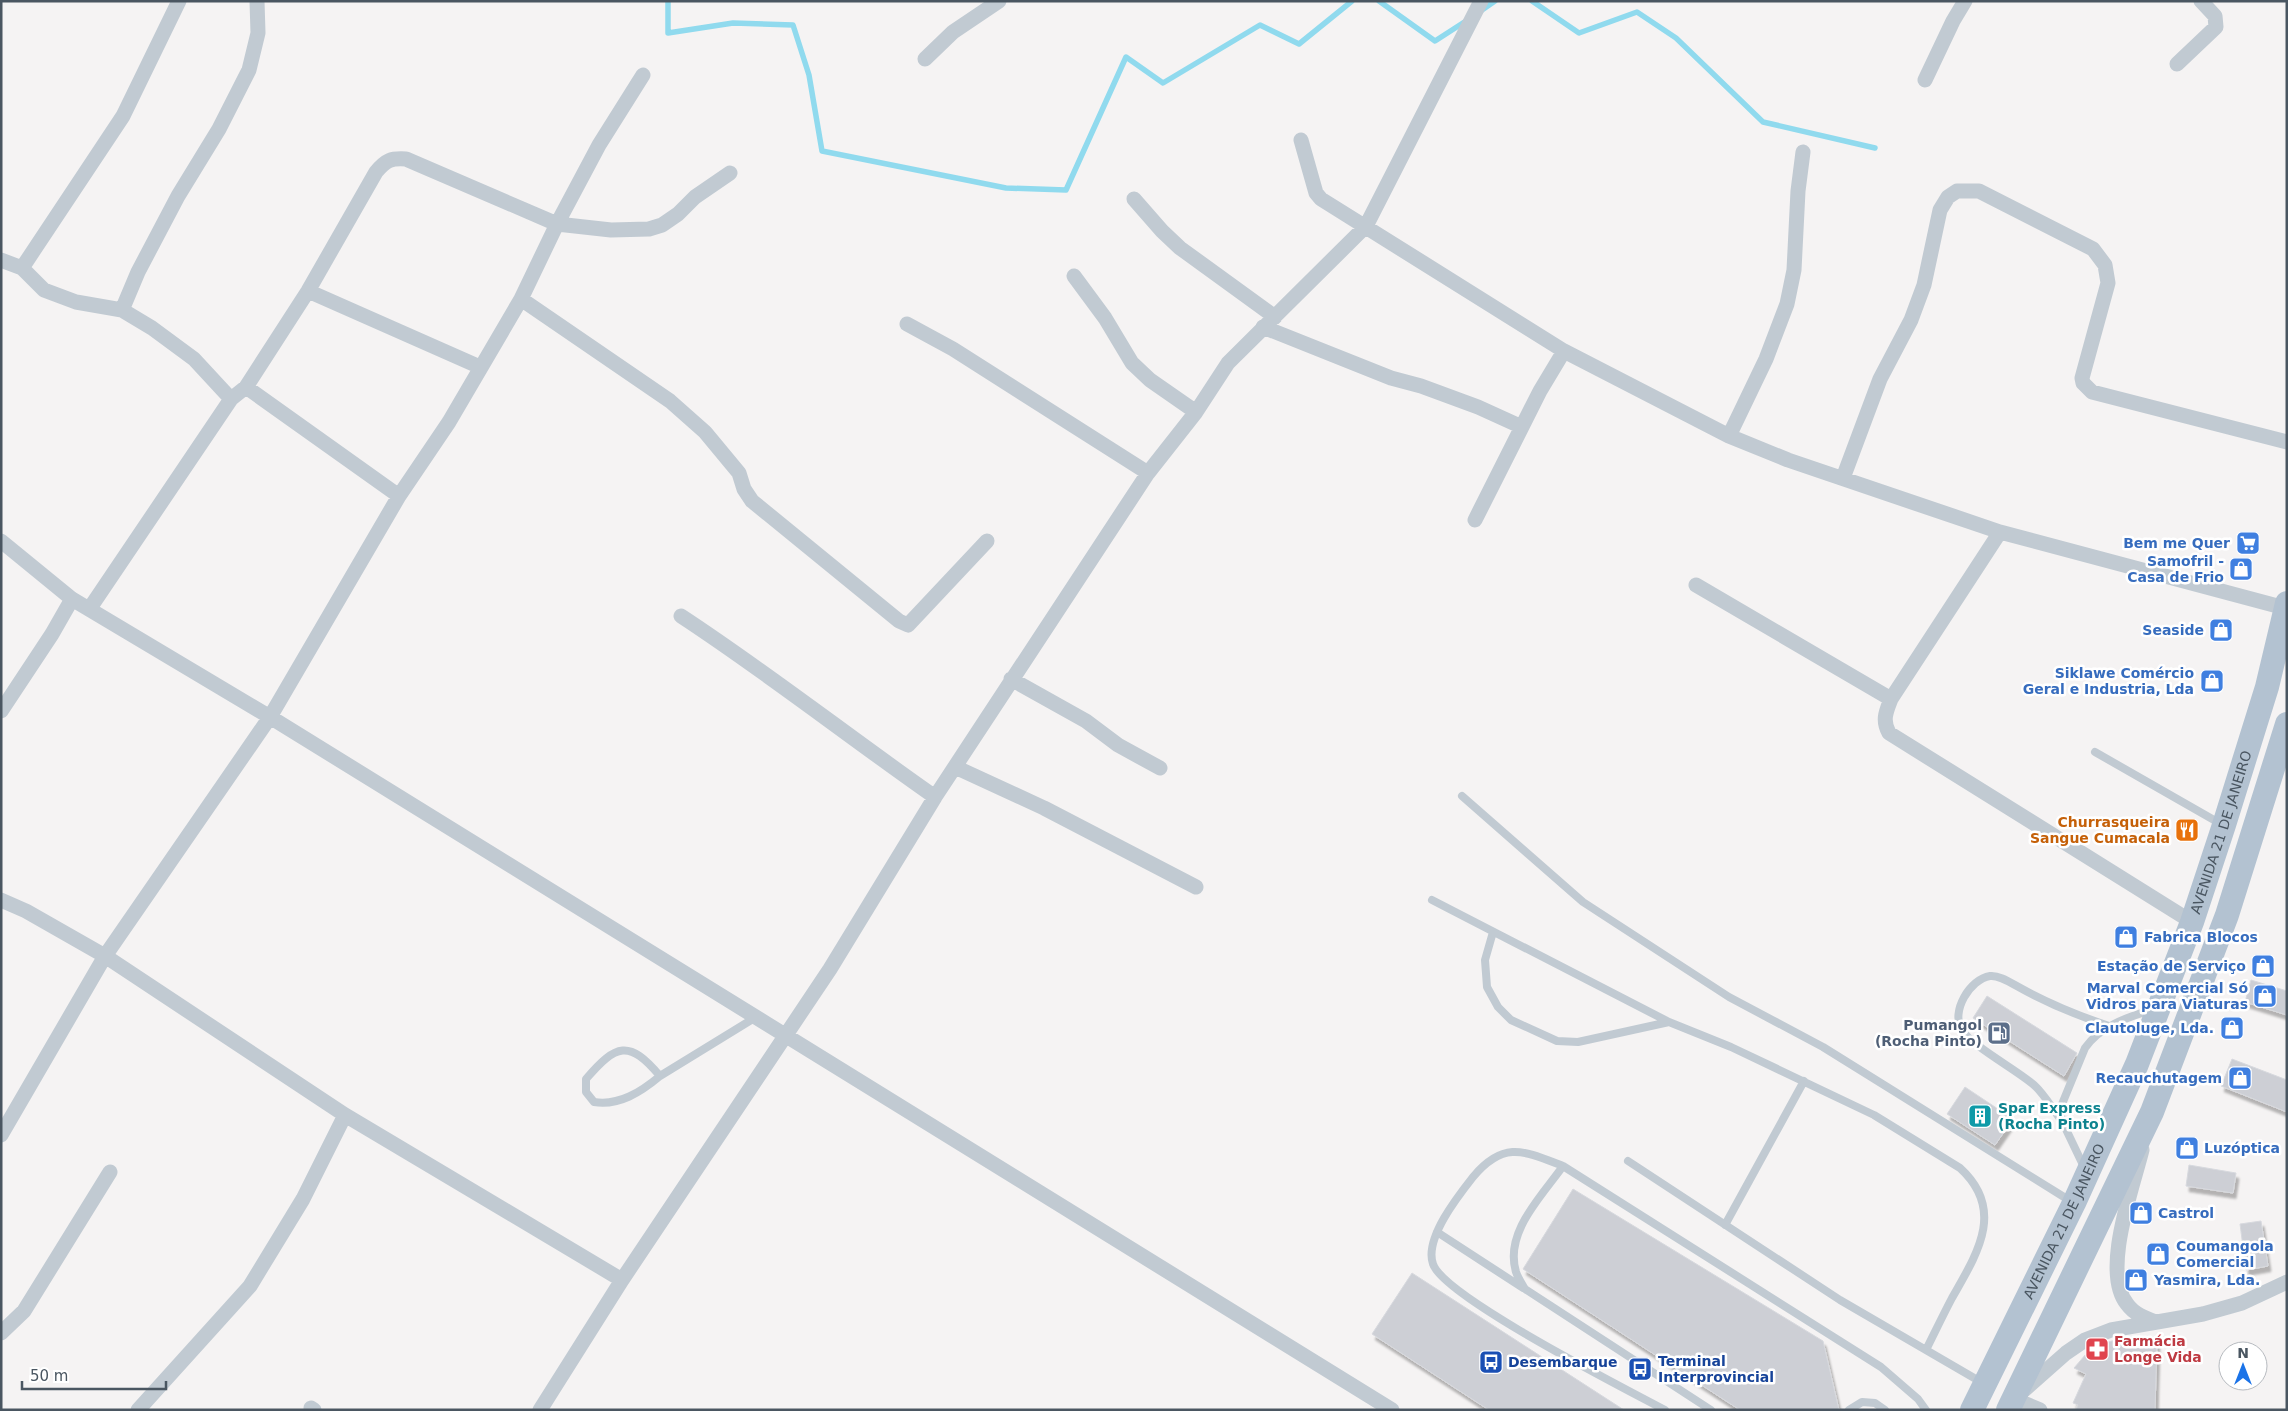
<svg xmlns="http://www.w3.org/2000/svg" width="2288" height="1411" font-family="'DejaVu Sans',sans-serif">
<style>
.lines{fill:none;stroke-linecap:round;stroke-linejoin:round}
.stream{stroke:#90daee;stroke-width:5.5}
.building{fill:#cdcfd5;stroke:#d7d9de;filter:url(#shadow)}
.service{stroke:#c1cad2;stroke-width:8}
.minor{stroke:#c1cad2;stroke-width:15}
.primary{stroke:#b3c2d1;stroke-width:24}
.labels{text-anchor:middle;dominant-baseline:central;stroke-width:5;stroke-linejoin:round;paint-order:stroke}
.shop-label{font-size:14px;font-weight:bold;fill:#366cbe;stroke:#fff;text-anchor:end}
.food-label{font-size:14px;font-weight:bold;fill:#c56008;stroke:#fff;text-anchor:end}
.street-label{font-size:14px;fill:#4a5661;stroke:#fff}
.service-label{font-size:14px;font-weight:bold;fill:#4e5e75;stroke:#fff;text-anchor:end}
.culture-label{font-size:14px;font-weight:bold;fill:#0d838f;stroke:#fff;text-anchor:start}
.health-label{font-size:14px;font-weight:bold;fill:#be3a42;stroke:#fff;text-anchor:start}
.transit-label{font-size:14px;font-weight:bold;fill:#164399;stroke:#fff;text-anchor:start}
</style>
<defs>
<filter id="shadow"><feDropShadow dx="3" dy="5.5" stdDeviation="1" flood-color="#0004"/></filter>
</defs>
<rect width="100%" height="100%" fill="#f5f3f3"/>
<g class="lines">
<path class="stream" d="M668,1V33L733,23L793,25L809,75L822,151L1006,188L1066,190L1126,57L1163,83L1260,25L1299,44L1352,1
M1379,1L1435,41L1466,21
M1532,1L1579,33L1637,12L1676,38L1763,122L1875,148
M1482,10L1495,1"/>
</g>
<path class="building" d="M2251,980L2287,991V1015L2245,1002Z
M1987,996L2077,1053L2064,1076L1973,1018Z
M2232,1059L2287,1080V1112L2221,1086Z
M1965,1087L2013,1119L1995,1145L1947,1114Z
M2189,1165L2236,1173L2233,1193L2186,1186Z
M1573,1189L1823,1341L1839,1410H1740L1523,1269Z
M2261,1221L2268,1266L2246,1270L2240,1224Z
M1412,1273L1624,1410H1489L1372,1334Z
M2125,1337H2157L2155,1410H2076L2078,1405L2073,1403L2086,1374L2074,1368L2092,1347Z"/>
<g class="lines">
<path class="service" d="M2095,752L2221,824
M1462,796L1583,902L1729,997L1823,1047L2072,1202
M1432,900L1669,1022L1731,1047L1874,1115L1960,1168C2006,1210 1977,1254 1952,1298C1943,1315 1935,1332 1926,1350
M1493,932L1485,960L1487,987L1498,1007L1511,1020L1557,1041L1578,1042L1669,1022
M660,1076C629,1039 616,1044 586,1079V1092L594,1102C619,1106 641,1092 660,1076L756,1017
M2062,1121C2053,1110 2045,1095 2034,1085C2017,1070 1972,1046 1962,1030C1950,1012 1970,979 1990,976C1998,975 2008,981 2015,985C2045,1002 2076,1015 2109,1026
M1628,1161L1840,1300L1981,1382
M1563,1166C1542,1196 1504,1232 1516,1272C1518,1278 1522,1284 1525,1289L1711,1410
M2084,1167L2062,1121L2060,1109L2085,1048C2101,1025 2129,1017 2154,1009
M1725,1225L1804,1081
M1437,1232L1523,1288
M1665,1410C1626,1389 1444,1297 1433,1264C1424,1239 1458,1196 1473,1177C1504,1140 1524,1151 1563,1166L1881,1367L1918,1399L1926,1410
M1849,1410L1862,1402L1875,1403L1885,1410"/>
<path class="minor" d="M925,59L953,32L999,1
M2177,64L2216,27L2215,16L2201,1
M1925,80L1953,21L1965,1
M1301,140L1316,193L1321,199L1564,351L1729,436L1788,460L2000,532L2285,608
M1134,199L1162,231L1180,248L1275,317
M1,260L22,268L44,290L76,302L122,310L152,328L194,359L231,399L246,387L399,496
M22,268L123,116L179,1
M1074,276L1105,318L1132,363L1150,380L1196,412
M308,291L480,367
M521,299L670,401L705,432L739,473L744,489L752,501L899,621L908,625L987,541
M122,310L138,272L178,196L219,129L249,70L258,33L257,1
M907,324L953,349L1148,473
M1263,327L1391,378L1421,386L1478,407L1522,427
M246,387L308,291L376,172C386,160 391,158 406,159L557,224L611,230L649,229L662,225L678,214L695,197L730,173
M1729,436L1766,359L1787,304L1794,270L1798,191L1803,152
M1843,478L1880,379L1911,320L1924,285L1940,210L1948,197L1957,191H1979L2093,249L2105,265L2108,283L2082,378L2083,383L2092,392L2287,442
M1475,520L1540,391L1564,351
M2000,532L1891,699C1886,712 1882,720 1889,733L2192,922
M1,541L72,599L270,717L1392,1410
M1696,585L1891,699
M90,608L231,399
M681,616C768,673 849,737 935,797
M1011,679L1086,721L1118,745L1160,768
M1,711L52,634L72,599
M955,767L1044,808L1196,887
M1,900L26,911L105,956L345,1115L622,1280
M1,1135L105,956L270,717L399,496L449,422L521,299L557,224L599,145L643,75
M2142,1150C2133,1187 2101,1272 2127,1304C2134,1314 2145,1318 2156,1322
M1,1333L24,1311L110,1172
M311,1408L314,1410
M138,1410L250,1286L303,1199L345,1115
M540,1410L622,1280L830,969L935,797L1148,473L1196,412L1228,363L1366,226L1481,1
M2040,1410L2014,1399L2066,1353L2085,1340L2111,1330L2203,1314L2242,1303L2287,1282"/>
<g class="primary">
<path id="s1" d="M1972,1410L2074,1203L2137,1064L2192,922L2224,825L2267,687L2287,603"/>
<path d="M2008,1410L2152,1112L2227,915L2287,724"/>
</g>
</g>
<defs>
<g id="supermarket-square" transform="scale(1.25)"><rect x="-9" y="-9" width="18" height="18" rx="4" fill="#3f7fe0" stroke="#fff"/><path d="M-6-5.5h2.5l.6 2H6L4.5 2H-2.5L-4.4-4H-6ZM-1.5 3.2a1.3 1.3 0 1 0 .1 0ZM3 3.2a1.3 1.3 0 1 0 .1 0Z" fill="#fff"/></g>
<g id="shop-square" transform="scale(1.25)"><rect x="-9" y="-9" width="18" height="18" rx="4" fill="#3f7fe0" stroke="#fff"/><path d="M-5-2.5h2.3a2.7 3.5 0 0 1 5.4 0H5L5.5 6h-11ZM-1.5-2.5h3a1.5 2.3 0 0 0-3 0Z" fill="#fff"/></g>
<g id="restaurant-square" transform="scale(1.25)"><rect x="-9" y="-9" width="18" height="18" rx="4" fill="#e8710a" stroke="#fff"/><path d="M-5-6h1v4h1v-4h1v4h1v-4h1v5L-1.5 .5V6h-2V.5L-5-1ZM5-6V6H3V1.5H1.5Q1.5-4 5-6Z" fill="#fff"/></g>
<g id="fuel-square" transform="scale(1.25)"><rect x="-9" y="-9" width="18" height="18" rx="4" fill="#5c6f8a" stroke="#fff"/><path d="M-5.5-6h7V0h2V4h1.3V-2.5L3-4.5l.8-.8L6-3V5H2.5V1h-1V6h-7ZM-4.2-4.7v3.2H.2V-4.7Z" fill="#fff"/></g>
<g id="building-square" transform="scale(1.25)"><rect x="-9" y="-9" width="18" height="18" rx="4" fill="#0f9aa8" stroke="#fff"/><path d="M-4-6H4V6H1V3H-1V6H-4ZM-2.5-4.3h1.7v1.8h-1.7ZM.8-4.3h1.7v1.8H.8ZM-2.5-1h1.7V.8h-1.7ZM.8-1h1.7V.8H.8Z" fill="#fff"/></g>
<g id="pharmacy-square" transform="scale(1.25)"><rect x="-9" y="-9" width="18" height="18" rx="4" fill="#e0444e" stroke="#fff"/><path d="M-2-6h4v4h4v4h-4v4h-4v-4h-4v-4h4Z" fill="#fff"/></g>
<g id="bus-square" transform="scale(1.25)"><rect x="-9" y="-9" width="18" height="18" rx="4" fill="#1a4fb4" stroke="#fff"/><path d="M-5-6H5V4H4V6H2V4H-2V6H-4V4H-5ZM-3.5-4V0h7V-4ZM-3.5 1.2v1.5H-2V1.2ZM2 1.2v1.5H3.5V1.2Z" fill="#fff"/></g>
</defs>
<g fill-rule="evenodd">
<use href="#supermarket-square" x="2248" y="543"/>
<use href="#shop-square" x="2241" y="569"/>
<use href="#shop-square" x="2221" y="630"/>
<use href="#shop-square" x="2212" y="681"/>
<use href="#restaurant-square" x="2187" y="830"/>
<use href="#shop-square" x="2126" y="937"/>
<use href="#shop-square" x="2263" y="966"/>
<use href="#shop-square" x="2265" y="996"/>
<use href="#shop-square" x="2232" y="1028"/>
<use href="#fuel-square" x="1999" y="1033"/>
<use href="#shop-square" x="2240" y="1078"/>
<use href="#building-square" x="1980" y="1116"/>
<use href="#shop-square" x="2187" y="1148"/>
<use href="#shop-square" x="2141" y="1213"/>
<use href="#shop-square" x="2158" y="1254"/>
<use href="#shop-square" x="2136" y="1280"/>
<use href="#pharmacy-square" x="2097" y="1349"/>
<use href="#bus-square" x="1491" y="1362"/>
<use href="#bus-square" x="1640" y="1369"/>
</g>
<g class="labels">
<g class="shop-label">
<text x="2230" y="543">Bem me Quer</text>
<text x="2224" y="561">Samofril -<tspan x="2224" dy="16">Casa de Frio</tspan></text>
<text x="2204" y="630">Seaside</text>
<text x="2194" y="673">Siklawe Comércio<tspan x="2194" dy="16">Geral e Industria, Lda</tspan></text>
<text x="2144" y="937" text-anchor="start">Fabrica Blocos</text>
<text x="2246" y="966">Estação de Serviço</text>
<text x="2248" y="988">Marval Comercial Só<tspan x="2248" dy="16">Vidros para Viaturas</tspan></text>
<text x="2214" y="1028">Clautoluge, Lda.</text>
<text x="2222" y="1078">Recauchutagem</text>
<text x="2204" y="1148" text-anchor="start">Luzóptica</text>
<text x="2158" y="1213" text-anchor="start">Castrol</text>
<text x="2176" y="1246" text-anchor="start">Coumangola<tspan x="2176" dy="16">Comercial</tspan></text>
<text x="2154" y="1280" text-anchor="start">Yasmira, Lda.</text>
</g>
<g class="food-label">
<text x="2170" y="822">Churrasqueira<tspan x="2170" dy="16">Sangue Cumacala</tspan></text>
</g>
<g class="street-label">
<text stroke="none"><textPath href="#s1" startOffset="630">AVENIDA 21 DE JANEIRO</textPath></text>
<text stroke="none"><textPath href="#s1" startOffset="210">AVENIDA 21 DE JANEIRO</textPath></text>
</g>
<g class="service-label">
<text x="1982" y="1025">Pumangol<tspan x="1982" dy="16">(Rocha Pinto)</tspan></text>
</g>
<g class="culture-label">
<text x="1998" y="1108">Spar Express<tspan x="1998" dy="16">(Rocha Pinto)</tspan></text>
</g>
<g class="health-label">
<text x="2114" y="1341">Farmácia<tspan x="2114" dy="16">Longe Vida</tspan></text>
</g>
<g class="transit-label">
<text x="1658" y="1361">Terminal<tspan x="1658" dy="16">Interprovincial</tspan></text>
<text x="1508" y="1362">Desembarque</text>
</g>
</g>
<rect width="2288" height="1411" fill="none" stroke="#4a5661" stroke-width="5"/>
<g transform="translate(2243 1366)"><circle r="24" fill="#ffffff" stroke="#b7bbc0"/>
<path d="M0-4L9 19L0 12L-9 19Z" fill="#1a73e8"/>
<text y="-8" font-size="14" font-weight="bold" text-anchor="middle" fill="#4a5661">N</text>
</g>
<path d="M22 1381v8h144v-8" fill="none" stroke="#4a5661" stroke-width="2.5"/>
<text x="30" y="1381" font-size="15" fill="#4a5661" stroke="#ffffff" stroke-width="4" paint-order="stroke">50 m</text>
</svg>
